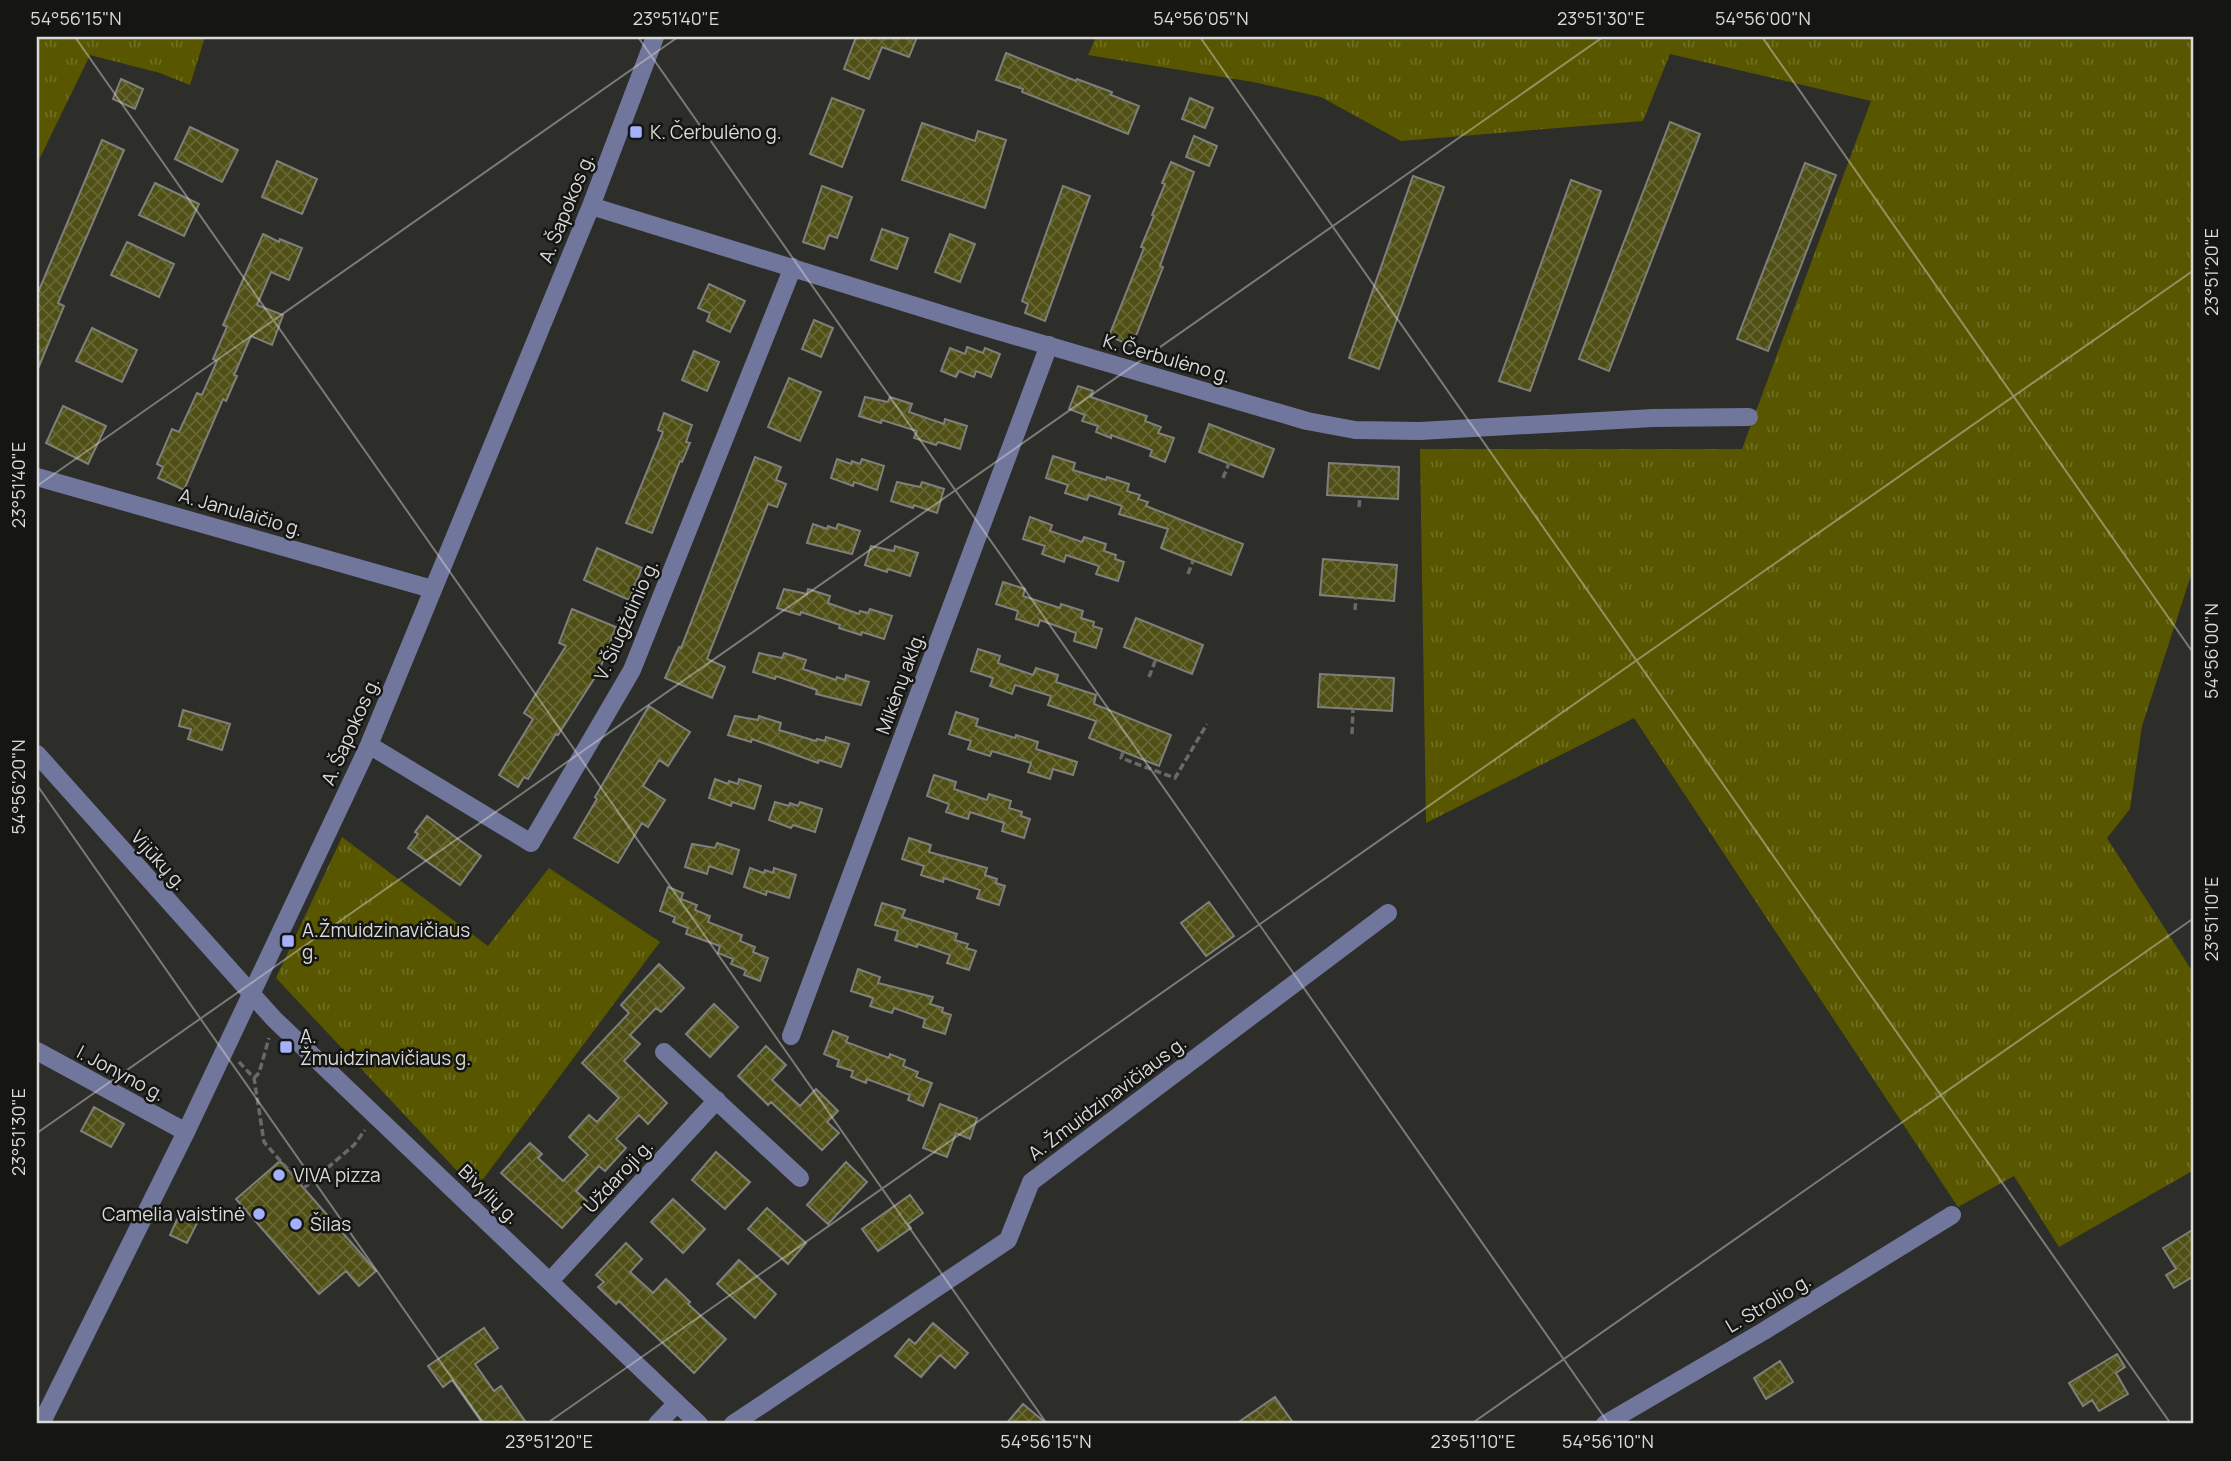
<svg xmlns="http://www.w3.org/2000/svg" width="2231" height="1461" font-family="Manrope,sans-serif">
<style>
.grass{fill:url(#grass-tufts)}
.building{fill:url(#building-cross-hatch);stroke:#7f7f7c;stroke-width:2}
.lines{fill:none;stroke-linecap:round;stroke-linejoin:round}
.path{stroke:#696967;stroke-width:3.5;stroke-dasharray:7 3.5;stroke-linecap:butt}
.minor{stroke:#71779c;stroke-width:18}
.ticks{fill:none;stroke:#dadad8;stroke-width:2;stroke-opacity:0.45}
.poi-dot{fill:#a5b1fc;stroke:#151514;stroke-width:2.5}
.labels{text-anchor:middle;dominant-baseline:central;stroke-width:5;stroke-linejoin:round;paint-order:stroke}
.poi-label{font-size:19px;fill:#dadad8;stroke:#151514;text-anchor:start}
.street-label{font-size:19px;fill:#dadad8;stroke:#151514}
.neatline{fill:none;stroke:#dadad8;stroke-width:2.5}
.ticks-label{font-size:18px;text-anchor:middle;fill:#dadad8}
</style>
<defs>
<pattern id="grass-tufts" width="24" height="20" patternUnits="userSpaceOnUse" patternTransform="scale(1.75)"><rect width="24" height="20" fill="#585700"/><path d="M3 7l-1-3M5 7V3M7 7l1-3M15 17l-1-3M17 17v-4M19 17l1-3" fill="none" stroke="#6f6f24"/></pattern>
<pattern id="building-cross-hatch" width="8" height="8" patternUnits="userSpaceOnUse" patternTransform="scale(1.75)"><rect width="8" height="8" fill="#4f4f16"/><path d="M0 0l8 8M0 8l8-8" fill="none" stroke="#686837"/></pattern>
</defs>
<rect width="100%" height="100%" fill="#2d2d2a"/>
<path class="grass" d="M37,37H205L190,85L160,73L90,55L37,164Z
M1096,37H2194V566L2142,726L2130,809L2107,838L2194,974V1170L2059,1247L2014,1176L1958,1207L1634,718L1426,823L1420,449H1742L1871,101L1670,54L1643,121L1401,141L1321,97L1253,82L1088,55Z
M342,837L488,946L549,868L660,942L475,1190L276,978Z"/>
<path class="building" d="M856,37H917L909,57L882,47L869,79L844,69Z
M1006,53L1076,81L1077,79L1112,92L1111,95L1139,106L1128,134L1022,92L1023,89L996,80Z
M121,79L143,89L135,109L113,99Z
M832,98L864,110L842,167L810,154Z
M1190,98L1213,108L1205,128L1182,119Z
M1670,122L1700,134L1609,371L1579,359Z
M922,123L975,141L978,131L1006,140L985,208L902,180Z
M190,127L238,150L222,182L175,159Z
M1194,136L1217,146L1209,166L1186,157Z
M102,140L124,150L58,303L64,306L37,371V295Z
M277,161L317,179L302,214L262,197Z
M1171,162L1194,172L1160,266L1163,267L1132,346L1109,336L1144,248L1141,247L1154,216L1152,215L1165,184L1162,183Z
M1805,163L1836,175L1768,351L1737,339Z
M1413,176L1444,187L1379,369L1349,358Z
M1571,180L1601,191L1530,391L1499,381Z
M155,183L199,204L184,236L139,215Z
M822,186L852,197L837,238L829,235L824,249L803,242Z
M1063,186L1090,196L1045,321L1025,313L1028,304L1022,301Z
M882,229L908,238L897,269L871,260Z
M263,234L279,242L280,239L302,248L289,280L271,272L257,305L283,315L272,345L251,336L234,375L237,376L226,401L223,399L184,490L158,478L163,467L157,464L172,429L179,432L197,393L202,395L217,361L213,359L227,327L223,325Z
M950,234L975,244L960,282L935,272Z
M127,242L174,264L159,297L111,275Z
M709,284L745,301L730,332L707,321L710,313L698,308Z
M814,320L833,328L821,357L802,349Z
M92,328L137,350L122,382L76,361Z
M967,347L983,353L985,348L1000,354L991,377L976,371L974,377L959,371L956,377L941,371L950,348L965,354Z
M694,351L719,362L707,391L682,380Z
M789,378L821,392L800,441L768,427Z
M1078,386L1093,391L1091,397L1147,416L1145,421L1161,427L1158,433L1174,438L1165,462L1150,456L1152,450L1111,435V438L1096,432L1098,426L1082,421L1085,415L1069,409Z
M865,397L888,402L890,397L912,404L909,412L944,424L945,419L967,426L960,449L938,442L936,445L914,438L917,431L882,420L881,423L859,416Z
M63,406L106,426L88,464L46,443Z
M664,413L692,425L686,442L690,443L682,462L680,461L652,533L626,523L663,432L658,430Z
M1209,424L1274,449L1263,477L1199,452Z
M1053,456L1075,463L1073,470L1106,480L1107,477L1129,484L1127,491L1140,495L1138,499L1148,502L1146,506L1243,544L1231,575L1161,548L1168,529L1119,514L1122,506L1089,495L1087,500L1065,493L1068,485L1046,478Z
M755,457L781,467L776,480L786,484L777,507L768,504L707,659L725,667L712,698L665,678L679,647L681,648Z
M837,459L851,464L852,461L860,464L862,459L884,466L877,490L854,482L853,486L831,478Z
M1329,463L1399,467L1398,499L1327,495Z
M897,482L920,487L922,482L944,489L937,513L914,505L913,508L891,501Z
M1030,517L1052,525L1050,531L1082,542L1084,537L1106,544L1104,551L1116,555L1115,559L1124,562L1118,581L1096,574L1099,566L1066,555L1064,562L1042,554L1045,546L1023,539Z
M813,524L827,529L828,526L836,529L838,524L860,531L852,554L807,543Z
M871,546L894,551L895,546L918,553L910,576L888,569L887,572L865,565Z
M597,548L642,568L629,600L584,580Z
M1323,559L1397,565L1394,601L1320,595Z
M1003,582L1025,589L1023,596L1060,608L1061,604L1083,611L1081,618L1094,622L1093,626L1102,629L1096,648L1074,641L1076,633L1040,620L1038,626L1016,619L1018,611L996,604Z
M784,589L807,594L808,589L830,596L828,603L859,614L860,611L868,613L870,609L892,616L884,639L862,632L861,635L839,628L840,625L801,612L800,615L777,608Z
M572,609L616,627L599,671L558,735L556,734L528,779L524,777L518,787L499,775L533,719L524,713L566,646L559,643Z
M1136,618L1203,645L1192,674L1124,647Z
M978,649L1000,656L998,663L1033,675L1036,668L1058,675L1056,682L1096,695L1094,704L1171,735L1159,766L1089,738L1096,721L1048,705L1051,696L1015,685L1012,694L990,686L993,678L971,671Z
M759,653L782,658L784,653L806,660L803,669L836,680L837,677L845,680L846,675L869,682L861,705L816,694L817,690L776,676L775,679L753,672Z
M1320,674L1394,678L1392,711L1318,707Z
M649,706L690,732L668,766L659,760L643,786L665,800L648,827L642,823L618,863L574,838L597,799L595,797Z
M183,710L230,724L222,750L188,739L191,729L179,726Z
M956,712L978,719L976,726L1015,738L1016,735L1038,742L1036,749L1077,762L1073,775L1053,769L1050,779L1028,772L1031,763L992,751L990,756L968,749L971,741L949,734Z
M735,716L758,720L759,716L781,723L779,730L816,741L817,739L825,741L826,737L849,744L841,767L819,760L818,763L752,739L751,742L728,735Z
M934,775L956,782L954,789L987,800L989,794L1011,801L1009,808L1022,812L1021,816L1030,819L1024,838L1002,831L1004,823L970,812L968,819L946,812L949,804L927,796Z
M715,779L728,784L729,781L738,784L739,779L761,786L754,809L732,802L731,806L709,798Z
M775,802L789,806L790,803L798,806L800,802L822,809L815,832L793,825L791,828L769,820Z
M427,816L481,856L460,885L408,848L418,834L415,832Z
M909,838L931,845L929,852L987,868L985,875L997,879L996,883L1005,886L999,905L977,898L980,890L944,878L943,882L921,875L924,866L902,859Z
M717,843L739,850L732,874L709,866L707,874L685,867L692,844L715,848Z
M750,868L764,873L765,870L773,873L774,868L796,875L789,898L767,891L766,895L744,887Z
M668,887L683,893L681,899L697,905L695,910L710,916L708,922L742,935L740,941L755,947L753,952L768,958L760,981L744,975L746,970L731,964L733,959L718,953L720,946L686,934L688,928L673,922L675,917L660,911Z
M1209,902L1234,936L1206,956L1181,923Z
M882,903L905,910L902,917L957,934L955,940L968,944L966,948L976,951L969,970L947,963L950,955L918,944L917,947L895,940L898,931L875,925Z
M659,964L684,988L661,1012L656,1008L630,1035L640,1044L624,1061L667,1103L648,1124L639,1115L616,1139L626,1148L605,1171L599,1166L576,1191L587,1201L562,1228L501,1173L530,1143L542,1154L538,1158L563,1181L588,1155L569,1137L589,1115L597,1122L619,1098L582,1063L629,1013L621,1005Z
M858,969L880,977L878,983L933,997L930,1004L943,1008L942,1012L951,1015L945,1034L923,1027L925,1019L894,1008L892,1013L870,1006L873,998L851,991Z
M714,1004L738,1027L710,1057L686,1034Z
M833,1031L848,1037L846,1042L889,1058L890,1054L905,1060L903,1066L918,1072L916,1077L932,1083L923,1106L908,1100L910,1095L867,1079L866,1083L851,1077L853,1071L837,1066L839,1060L824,1054Z
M766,1046L786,1065L772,1080L800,1106L816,1089L838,1111L827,1122L839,1133L822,1150L771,1102L768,1105L738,1076Z
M940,1104L977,1118L970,1139L956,1133L947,1157L923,1148Z
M94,1107L124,1124L111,1147L81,1131Z
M716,1152L750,1182L725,1209L692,1180Z
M280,1161L376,1271L359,1286L346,1271L319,1294L236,1199Z
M846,1162L867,1182L828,1224L807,1205Z
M910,1195L923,1213L908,1224L911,1228L878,1251L862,1229Z
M673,1199L705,1229L683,1253L651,1222Z
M767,1208L806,1243L788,1264L748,1229Z
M180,1213L198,1221L187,1243L170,1235Z
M2194,1229V1276L2174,1288L2166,1275L2176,1269L2163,1248Z
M626,1243L642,1259L630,1272L653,1293L666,1279L690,1302L688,1304L726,1339L694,1373L619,1301L616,1304L598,1287L604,1282L596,1275Z
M739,1260L776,1294L755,1318L717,1284Z
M933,1323L968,1353L955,1368L940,1355L921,1377L895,1356L909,1339L915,1344Z
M484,1328L498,1348L475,1364L494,1391L501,1386L527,1424H483L452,1380L443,1387L428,1366Z
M2117,1354L2125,1367L2116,1373L2128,1394L2099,1411L2092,1400L2083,1406L2069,1383Z
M1780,1361L1793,1382L1766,1399L1754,1378Z
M1275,1397L1294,1424H1236Z
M1023,1404L1047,1424H1006Z"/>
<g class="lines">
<path class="path" d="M1223,478L1229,463
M1359,507L1360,497
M1188,574L1193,561
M1355,610L1356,597
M1149,677L1156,659
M1352,734L1353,709
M1123,752L1121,758L1175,778L1207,724
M37,802L39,800
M239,1062L254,1078L264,1142L304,1188L354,1145L365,1130
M254,1078L259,1073L269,1038"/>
<path class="minor" d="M591,206L974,324L1307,421L1355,430L1420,431L1653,418L1749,417
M37,477L432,589
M369,745L531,843L632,670L793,267
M37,754L274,1019L699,1424
M791,1036L1049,345
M37,1051L186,1132
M664,1052L800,1178
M550,1281L717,1100
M41,1424L186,1132L369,745L591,206L655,37
M657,1424L677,1403
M733,1424L1008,1240L1031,1182L1388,913
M1605,1424L1764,1331L1952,1215"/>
</g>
<path class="ticks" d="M75,37L1047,1424M638,37L1609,1424M1200,37L2171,1424M1762,37L2194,654M37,486L678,37M37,785L484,1424M37,1133L1603,37M546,1424L2194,270M1471,1424L2194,918"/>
<g class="poi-dot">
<rect x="629" y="125" width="14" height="14" rx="3.5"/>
<rect x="281" y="934" width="14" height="14" rx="3.5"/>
<rect x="279" y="1040" width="14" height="14" rx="3.5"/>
<circle cx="279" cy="1175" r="7"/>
<circle cx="259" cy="1214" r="7"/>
<circle cx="296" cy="1224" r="7"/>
</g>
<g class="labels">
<g class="poi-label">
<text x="650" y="132">K. Čerbulėno g.</text>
<text x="302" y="930">A.Žmuidzinavičiaus<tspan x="302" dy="22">g.</tspan></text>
<text x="300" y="1036">A.<tspan x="300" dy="22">Žmuidzinavičiaus g.</tspan></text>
<text x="293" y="1175">VIVA pizza</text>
<text x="245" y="1214" text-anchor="end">Camelia vaistinė</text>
<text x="310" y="1224">Šilas</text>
</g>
<g class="street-label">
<text transform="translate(566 208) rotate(-68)">A. Šapokos g.</text>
<text transform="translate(1167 358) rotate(16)">K. Čerbulėno g.</text>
<text transform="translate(241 512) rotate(16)">A. Janulaičio g.</text>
<text transform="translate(626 620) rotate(-66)">V. Šiugždinio g.</text>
<text transform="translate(900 683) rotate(-70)">Mikėnų aklg.</text>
<text transform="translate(350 731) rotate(-66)">A. Šapokos g.</text>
<text transform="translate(159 860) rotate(48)">Vijūkų g.</text>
<text transform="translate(121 1073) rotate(28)">I. Jonyno g.</text>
<text transform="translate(1107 1098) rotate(-37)">A. Žmuidzinavičiaus g.</text>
<text transform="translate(618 1176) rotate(-47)">Uždaroji g.</text>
<text transform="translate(489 1194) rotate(44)">Bivylių g.</text>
<text transform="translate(1768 1303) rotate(-31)">L. Strolio g.</text>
</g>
</g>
<rect width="2231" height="1461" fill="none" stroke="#151514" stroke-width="77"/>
<rect x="38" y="38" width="2154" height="1384" class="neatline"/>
<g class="ticks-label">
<text x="76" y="25">54°56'15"N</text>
<text x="676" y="25">23°51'40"E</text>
<text x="1201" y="25">54°56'05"N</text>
<text x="1601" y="25">23°51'30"E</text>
<text x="1763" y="25">54°56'00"N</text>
<text transform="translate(2212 272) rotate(-90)" y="6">23°51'20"E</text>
<text transform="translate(19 485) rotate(-90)" y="6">23°51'40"E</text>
<text transform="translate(2212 651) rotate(-90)" y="6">54°56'00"N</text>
<text transform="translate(19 787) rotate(-90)" y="6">54°56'20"N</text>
<text transform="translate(2212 919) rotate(-90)" y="6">23°51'10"E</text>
<text transform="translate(19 1132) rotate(-90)" y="6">23°51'30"E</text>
<text x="549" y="1448">23°51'20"E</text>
<text x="1046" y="1448">54°56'15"N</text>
<text x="1473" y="1448">23°51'10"E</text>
<text x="1608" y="1448">54°56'10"N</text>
</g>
</svg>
